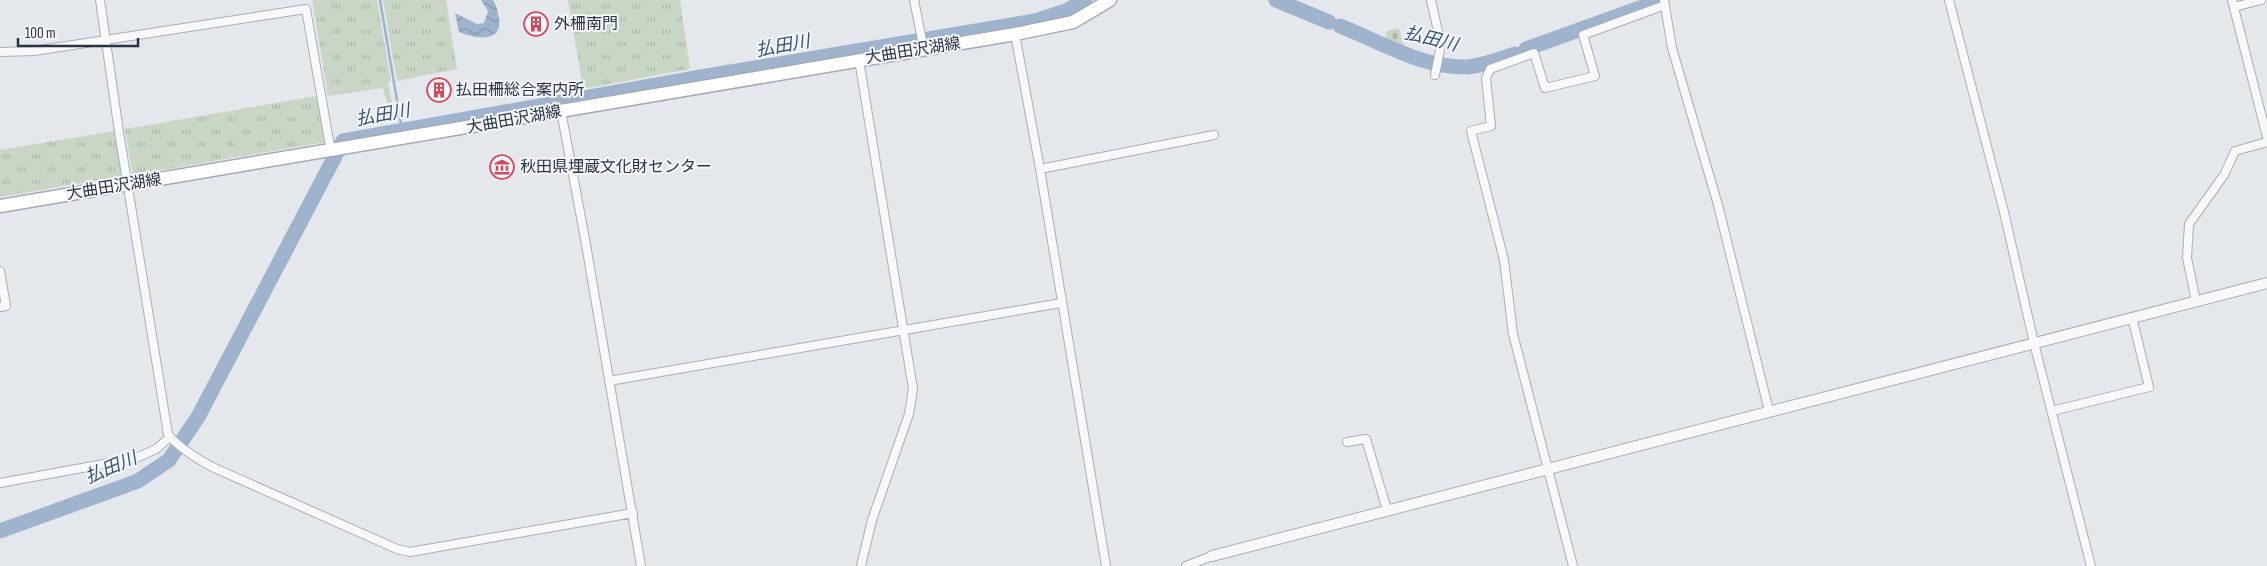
<svg xmlns="http://www.w3.org/2000/svg" width="2267" height="566" font-family="'Sofia Sans Condensed','Noto Sans JP',sans-serif">
<style>
.grass{fill:url(#grass-tufts)}
.cemetery{fill:url(#cemetery-stones)}
.water{fill:url(#water-waves)}
.lines{fill:none;stroke-linecap:round;stroke-linejoin:round}
.stream{stroke:#9fb4cc;stroke-width:2.5}
.river{stroke:#9fb4cc;stroke-width:15}
.minor-casing{stroke:#a9aeb7;stroke-width:10}
.tertiary-casing{stroke:#a9aeb7;stroke-width:12}
.primary-casing{stroke:#a3abb8;stroke-width:15}
.minor{stroke:#f7f8fa;stroke-width:8}
.tertiary{stroke:#f7f8fa;stroke-width:10}
.primary{stroke:#fff;stroke-width:12}
.labels{text-anchor:middle;dominant-baseline:central;stroke-width:4;stroke-linejoin:round;paint-order:stroke}
.poi-label{font-size:16px;fill:#2b3445;stroke:#f4f6f9;text-anchor:start}
.street-label{font-size:16px;fill:#2b3445;stroke:#f4f6f9}
.water-label{font-size:18px;font-style:italic;fill:#34527a;stroke:#f4f6f9}
</style>
<defs>
<pattern id="grass-tufts" width="24" height="20" patternUnits="userSpaceOnUse" patternTransform="scale(1.25)"><rect width="24" height="20" fill="#c9d6c5"/><path d="M3 7l-1-3M5 7V3M7 7l1-3M15 17l-1-3M17 17v-4M19 17l1-3" fill="none" stroke="#adb8ab"/></pattern>
<pattern id="cemetery-stones" width="16" height="16" patternUnits="userSpaceOnUse" patternTransform="scale(1.25)"><rect width="16" height="16" fill="#c9d6c5"/><path d="M2 7V4a2 2 0 0 1 4 0v3zM10 15v-3a2 2 0 0 1 4 0v3z" fill="#adb8ab"/></pattern>
<pattern id="water-waves" width="16" height="10" patternUnits="userSpaceOnUse" patternTransform="scale(1.25)"><rect width="16" height="10" fill="#9fb4cc"/><path d="M0 5q4-4 8 0t8 0" fill="none" stroke="#8293a7"/></pattern>
</defs>
<rect width="100%" height="100%" fill="#e4e7ec"/>
<path class="grass" d="M312,0H377L391,81L388,82L392,103H387L383,88L328,96Z
M383,0H446L457,69L397,81Z
M568,0H680L690,69L583,89Z
M317,96L325,142L133,175L125,129Z
M115,131L123,176L0,197V150Z"/>
<path class="cemetery" d="M1399,28L1405,50L1385,40L1387,31Z"/>
<path class="water" d="M481,0H493C497,6 498,12 499,19C503,43 474,39 459,32L455,13L477,24L484,23L488,11Z"/>
<g class="lines">
<path class="stream" d="M380,0L402,130"/>
<path class="river" d="M1276,0L1329,22
M1340,26C1381,42 1422,68 1467,67C1482,66 1501,59 1515,54
M1526,49L1662,0
M0,531L138,481L169,460L198,417L343,141L701,77L1035,21L1068,10L1085,0"/>
<g class="minor-casing">
<path id="minor" d="M100,0L119,132L168,434C177,447 205,464 219,470L397,549L410,552L633,513
M914,0L924,50
M1431,0L1441,45L1435,75
M1664,0L1672,48L1718,205L1769,411
M1949,0L2004,212L2034,343L2091,566
M2232,0L2267,137
M2234,7L2261,0
M1015,34L1040,169L1106,566
M0,52L34,51L306,9L331,152
M859,60L913,389L909,414L872,520L861,566
M561,111L585,239L641,566
M1040,169L1214,135
M0,271L6,306L0,307
M2196,301L2187,258L2189,224L2224,175L2235,151L2267,142
M609,381L1061,303
M2052,411L2149,387L2132,317
M1347,442L1366,439L1387,510
M0,483L136,458L156,449L170,437
M1186,566L1212,556
M1573,566L1513,334L1504,260L1471,131L1491,126L1486,78L1490,69L1534,53L1545,88L1595,76L1583,35L1665,5"/>
</g>
<g class="tertiary-casing">
<path id="tertiary" d="M1212,556L2267,283"/>
</g>
<g class="primary-casing">
<path id="primary" d="M0,206L1015,34L1073,22L1110,0"/>
</g>
<use href="#minor" class="minor"/>
<use href="#tertiary" class="tertiary"/>
<use href="#primary" class="primary"/>
</g>
<defs>
<g id="building-ring" transform="scale(1.25)"><circle r="9.5" fill="#f4f6f9" stroke="#d1495b" stroke-width="1.5"/><path d="M-4-6H4V6H1V3H-1V6H-4ZM-2.5-4.3h1.7v1.8h-1.7ZM.8-4.3h1.7v1.8H.8ZM-2.5-1h1.7V.8h-1.7ZM.8-1h1.7V.8H.8Z" fill="#d1495b"/></g>
<g id="museum-ring" transform="scale(1.25)"><circle r="9.5" fill="#f4f6f9" stroke="#d1495b" stroke-width="1.5"/><path d="M0-6L6-3V-2H-6V-3ZM-5-1h2V3h-2ZM-1-1h2V3h-2ZM3-1h2V3H3ZM-6 4H6V6H-6Z" fill="#d1495b"/></g>
</defs>
<g fill-rule="evenodd">
<use href="#building-ring" x="536" y="24"/>
<use href="#building-ring" x="439" y="90"/>
<use href="#museum-ring" x="502" y="167"/>
</g>
<g class="labels">
<g class="poi-label">
<text x="554" y="24">外柵南門</text>
<text x="456" y="90">払田柵総合案内所</text>
<text x="520" y="167">秋田県埋蔵文化財センター</text>
</g>
<g class="street-label">
<text transform="translate(913 51) rotate(-9)">大曲田沢湖線</text>
<text transform="translate(514 120) rotate(-10)">大曲田沢湖線</text>
<text transform="translate(114 187) rotate(-9)">大曲田沢湖線</text>
</g>
<g class="water-label">
<text transform="translate(1431 39) rotate(14)">払田川</text>
<text transform="translate(783 46) rotate(-10)">払田川</text>
<text transform="translate(383 115) rotate(-10)">払田川</text>
<text transform="translate(111 468) rotate(-23)">払田川</text>
</g>
</g>
<path d="M18 38v8h120v-8" fill="none" stroke="#2b3445" stroke-width="2.5"/>
<text x="25" y="38" font-size="15" fill="#2b3445" stroke="#f4f6f9" stroke-width="4" paint-order="stroke">100 m</text>
</svg>
